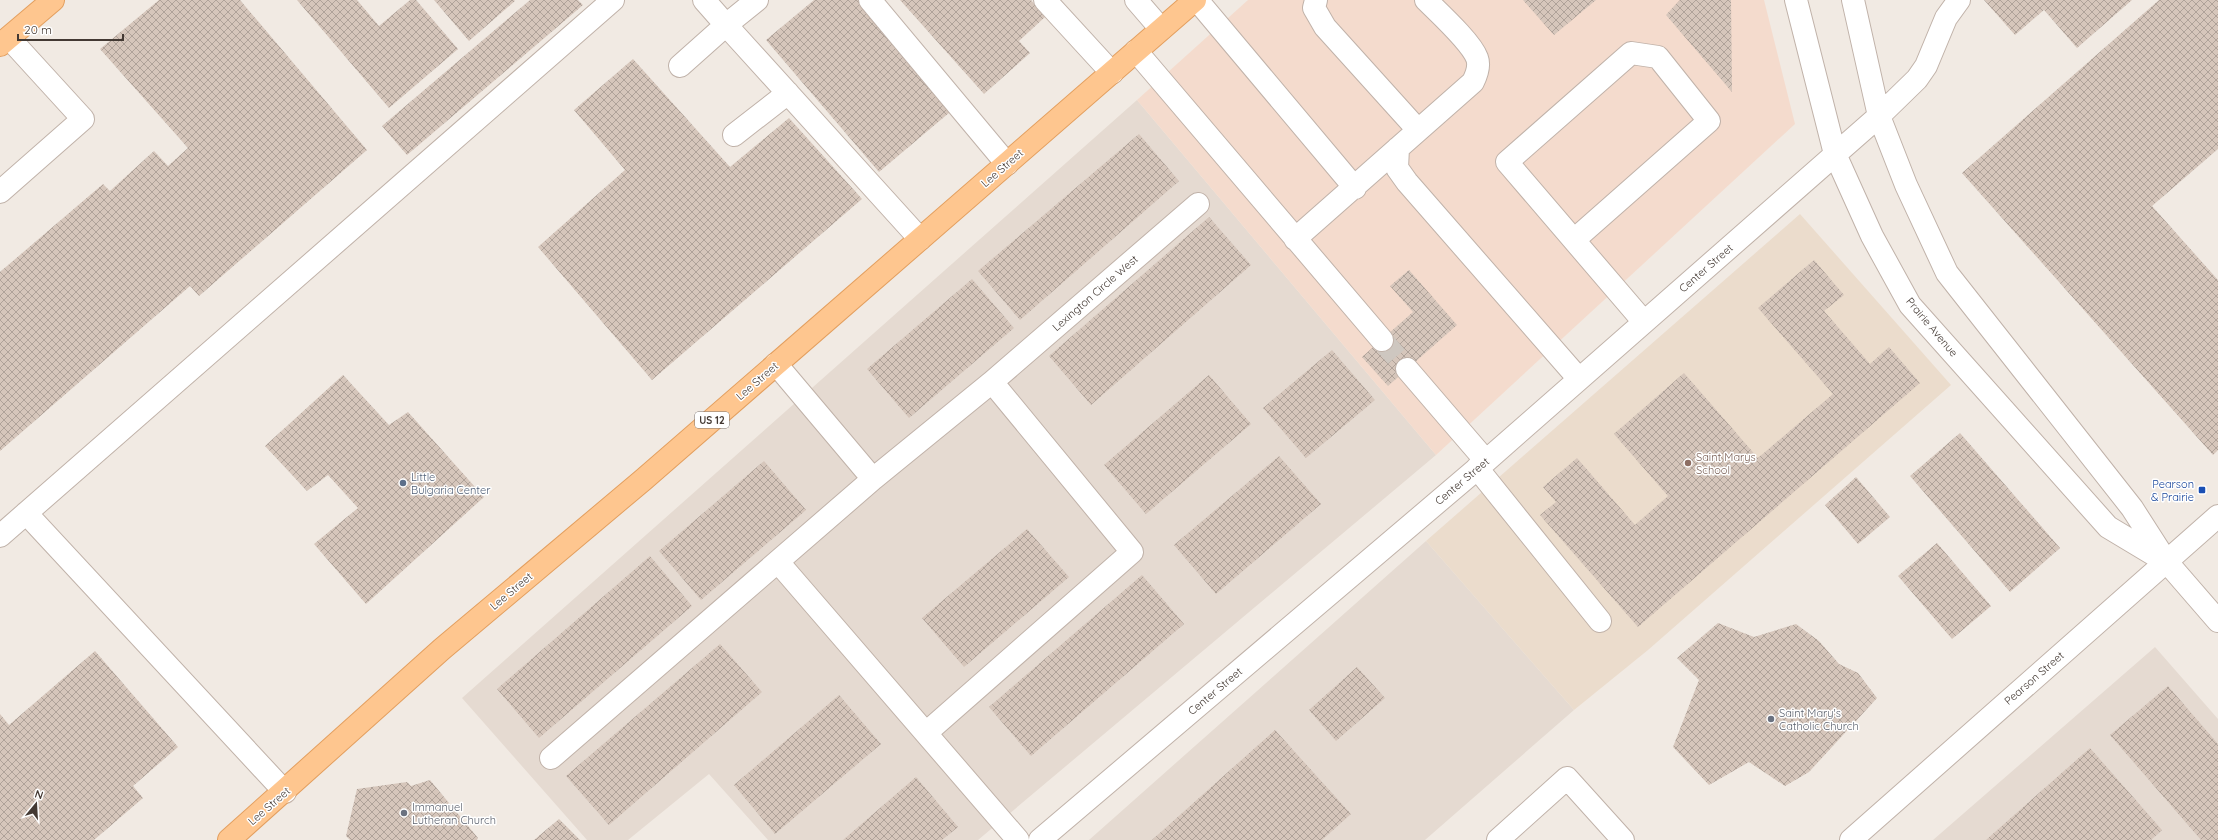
<svg xmlns="http://www.w3.org/2000/svg" width="2218" height="840" font-family="Quicksand,sans-serif">
<style>
.residential{fill:#e5dad1}
.commercial{fill:#f4dbcd}
.education{fill:#ebdccc}
.building{fill:url(#building-cross-hatch)}
.lines{fill:none;stroke-linecap:round;stroke-linejoin:round}
.minor-tunnel{stroke:#cec7c0;stroke-width:22;stroke-dasharray:22 11;stroke-linecap:butt}
.minor-casing{stroke:#c0b2a9;stroke-width:24}
.major-casing{stroke:#e39f5f;stroke-width:24}
.minor{stroke:#fff;stroke-width:22}
.major{stroke:#fec68f;stroke-width:22}
.education-dot{fill:#8d6e63;stroke:#fff;stroke-width:1.5}
.service-dot{fill:#5c6f8a;stroke:#fff;stroke-width:1.5}
.transit-dot{fill:#1a4fb4;stroke:#fff;stroke-width:1.5}
.worship-dot{fill:#6b7280;stroke:#fff;stroke-width:1.5}
.labels{text-anchor:middle;dominant-baseline:central;stroke-width:3;stroke-linejoin:round;paint-order:stroke}
.shield{fill:#fff;stroke:#7b7470;stroke-width:1}
.shield-label{font-size:10px;font-weight:bold;fill:#433933}
.street-label{font-size:11px;fill:#433933;stroke:#fff}
.education-label{font-size:11px;fill:#785e54;stroke:#fff;text-anchor:start}
.service-label{font-size:11px;fill:#4e5e75;stroke:#fff;text-anchor:start}
.transit-label{font-size:11px;fill:#164399;stroke:#fff;text-anchor:end}
.worship-label{font-size:11px;fill:#5b616d;stroke:#fff;text-anchor:start}
</style>
<defs>
<pattern id="building-cross-hatch" width="8" height="8" patternUnits="userSpaceOnUse"><rect width="8" height="8" fill="#d6c6bb"/><path d="M0 0l8 8M0 8l8-8" fill="none" stroke="#afa299"/></pattern>
</defs>
<rect width="100%" height="100%" fill="#f1eae3"/>
<path class="residential" d="M1137,100L1436,455L978,840H768L709,774L628,840H587L462,698Z
M1426,541L1574,710L1425,840H1089Z
M2155,647L2218,719V840H1933Z"/>
<path class="commercial" d="M1248,0H1764L1795,124L1436,455L1137,100Z"/>
<path class="education" d="M1800,214L1951,385L1648,650L1574,710L1426,541Z"/>
<path class="building" d="M159,0H240L367,150L199,296L190,286L0,451V272L103,184L110,191L154,151L168,166L188,148L100,49Z
M297,0H357L379,26L410,0H416L458,49L389,108Z
M434,0H514L515,1L469,41Z
M530,0H578L583,5L407,155L382,126Z
M814,0H862L956,107L879,172L766,40Z
M900,0H1031L1045,17L1019,41L1030,53L984,94Z
M1523,0H1596L1554,35Z
M1680,0H1731L1732,92L1666,15Z
M1984,0H2132L2077,48L2044,10L2015,35Z
M2159,0H2218V149L2152,206L2218,280V450L2213,455L1962,173Z
M633,59L730,167L789,118L862,199L652,380L538,247L625,170L574,110Z
M1139,134L1179,181L1020,320L978,271Z
M1209,217L1251,265L1091,405L1049,356Z
M1814,260L1844,295L1824,311L1870,364L1889,347L1920,383L1638,627L1540,515L1556,502L1543,487L1577,458L1635,525L1668,496L1614,434L1684,373L1758,458L1833,394L1758,308Z
M1409,270L1457,325L1388,386L1362,357L1413,312L1390,286Z
M972,279L1014,328L909,418L867,369Z
M1332,350L1375,400L1306,458L1263,408Z
M343,375L389,425L408,412L484,497L366,604L314,544L358,508L328,475L307,491L265,446Z
M1209,375L1251,424L1146,514L1104,465Z
M1960,433L2060,548L2010,592L1910,476Z
M1279,456L1321,504L1216,594L1174,545Z
M764,461L806,510L701,600L659,551Z
M1856,477L1890,517L1858,544L1825,505Z
M1027,529L1069,577L964,667L922,618Z
M1937,543L1991,606L1952,639L1898,576Z
M650,556L692,606L539,738L497,689Z
M1142,575L1184,624L1031,756L989,707Z
M1718,623L1754,637L1796,624L1819,641L1839,664L1858,673L1877,698L1809,772L1785,786L1749,762L1709,785L1673,747L1699,680L1677,658Z
M720,644L762,692L609,825L566,776Z
M95,651L178,747L133,786L143,798L94,840H0V714L9,725Z
M1357,667L1385,698L1336,741L1309,710Z
M2168,686L2218,744V840H2201L2110,735Z
M839,695L881,744L775,834L734,785Z
M1275,730L1351,814L1322,840H1152Z
M2090,748L2162,830L2151,840H1986Z
M916,777L958,827L942,840H843Z
M430,780L478,838L477,840H350L346,836L357,789L407,782L411,786Z
M559,819L580,840H534Z"/>
<g class="lines">
<path class="minor-tunnel" d="M1382,340L1407,369"/>
<g class="minor-casing">
<path id="minor" d="M704,0L726,25L757,0
M870,0L1007,164
M1045,0L1112,73
M1136,0L1161,29
M1197,0L1355,188
M1316,0L1314,8L1325,27L1418,130
M1796,0L1835,154L1872,236L1910,305L2108,527L2163,560
M1853,0L1879,116L1906,185L1947,273L2132,508L2166,561L2218,621
M1136,51L1382,340
M680,66L726,25L920,239
M734,135L788,93
M1398,148L1397,168L1407,182L1579,379
M0,192L83,119L9,38
M1295,239L1473,82C1477,74 1480,66 1477,58C1471,42 1439,13 1426,0
M1574,240L1709,121L1658,57L1631,53L1507,162L1644,322
M1407,369L1486,461
M992,382L1198,204
M1477,468L1600,621
M873,479L992,382L1132,552L926,733
M26,513L285,792
M0,536L613,0
M778,562L1018,840
M551,758L873,479L776,364
M1040,840L1486,461L1879,116L1917,79L1926,66L1946,18L1959,0
M1498,840L1567,778L1623,840
M1851,840L2218,516"/>
</g>
<g class="major-casing">
<path id="major" d="M0,45L53,0
M229,840L442,649L643,480L1195,0"/>
</g>
<use href="#minor" class="minor"/>
<use href="#major" class="major"/>
</g>
<circle class="education-dot" cx="1688" cy="463" r="4"/>
<circle class="service-dot" cx="403" cy="483" r="4"/>
<rect class="transit-dot" x="2198" y="486" width="8" height="8" rx="2"/>
<g class="worship-dot">
<circle cx="1771" cy="719" r="4"/>
<circle cx="404" cy="813" r="4"/>
</g>
<g class="labels">
<rect class="shield" x="695" y="412" width="34" height="16" rx="3"/>
<g class="shield-label">
<text x="712" y="420">US 12</text>
</g>
<g class="street-label">
<text transform="translate(1002 168) rotate(-41)">Lee Street</text>
<text transform="translate(1706 268) rotate(-41)">Center Street</text>
<text transform="translate(1095 293) rotate(-41)">Lexington Circle West</text>
<text transform="translate(1932 327) rotate(50)">Prairie Avenue</text>
<text transform="translate(757 381) rotate(-41)">Lee Street</text>
<text transform="translate(1462 481) rotate(-40)">Center Street</text>
<text transform="translate(511 591) rotate(-40)">Lee Street</text>
<text transform="translate(2034 678) rotate(-41)">Pearson Street</text>
<text transform="translate(1215 691) rotate(-40)">Center Street</text>
<text transform="translate(269 806) rotate(-41)">Lee Street</text>
</g>
<g class="education-label">
<text x="1696" y="457">Saint Marys<tspan x="1696" dy="13">School</tspan></text>
</g>
<g class="service-label">
<text x="411" y="477">Little<tspan x="411" dy="13">Bulgaria Center</tspan></text>
</g>
<g class="transit-label">
<text x="2194" y="484">Pearson<tspan x="2194" dy="13">&amp; Prairie</tspan></text>
</g>
<g class="worship-label">
<text x="1779" y="713">Saint Mary's<tspan x="1779" dy="13">Catholic Church</tspan></text>
<text x="412" y="807">Immanuel<tspan x="412" dy="13">Lutheran Church</tspan></text>
</g>
</g>
<g transform="translate(36 804) rotate(18)" stroke="#ffffff" stroke-width="3" paint-order="stroke">
<path d="M0-3L7 15L0 10L-7 15Z" fill="#433933"/>
<text y="-6" font-size="11" font-weight="bold" text-anchor="middle" fill="#433933">N</text>
</g>
<path d="M18 34v6h105v-6" fill="none" stroke="#433933" stroke-width="2"/>
<text x="24" y="34" font-size="12" fill="#433933" stroke="#ffffff" stroke-width="3" paint-order="stroke">20 m</text>
</svg>
